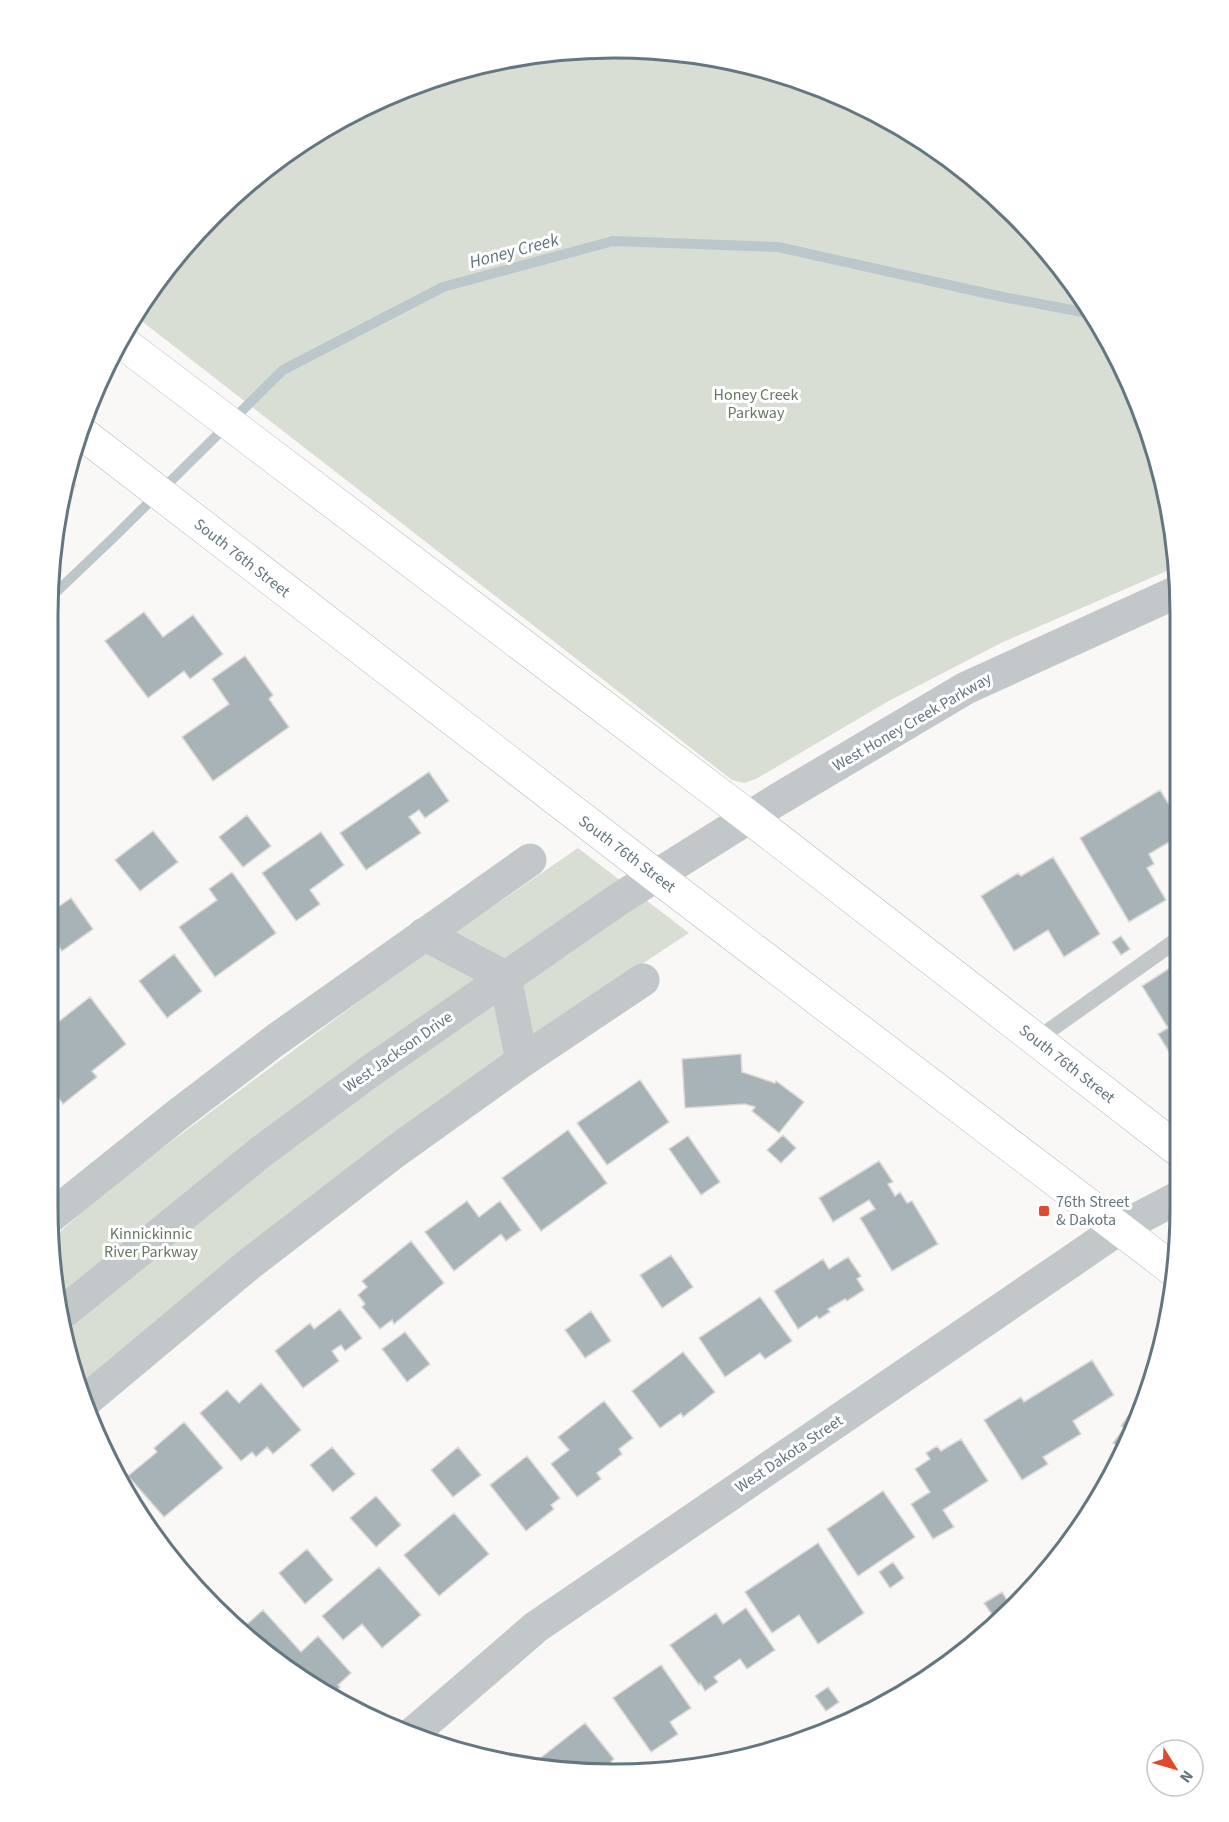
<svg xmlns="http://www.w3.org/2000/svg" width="1229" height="1822" font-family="'Source Sans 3',sans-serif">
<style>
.built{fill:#e7e8e7}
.green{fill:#d9ded5}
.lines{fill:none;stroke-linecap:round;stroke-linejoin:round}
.stream{stroke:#bbc7cb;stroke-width:10}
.building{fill:#a8b3b7;stroke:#dadad8;stroke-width:1.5}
.secondary-casing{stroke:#b2b9bd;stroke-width:34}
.service{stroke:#c2c7ca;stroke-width:16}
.minor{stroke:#c2c7ca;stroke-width:33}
.secondary{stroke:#fff;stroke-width:33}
.poi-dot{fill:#e2482d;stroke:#fff;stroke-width:2}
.labels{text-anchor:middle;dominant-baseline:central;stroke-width:6;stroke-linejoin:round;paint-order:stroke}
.park-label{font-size:16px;fill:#687963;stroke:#fff}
.street-label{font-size:16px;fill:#647781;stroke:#fff}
.poi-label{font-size:16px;fill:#647781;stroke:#fff;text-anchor:start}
.water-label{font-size:18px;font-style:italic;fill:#5f767b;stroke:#fff}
.rim{fill:none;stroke:#647781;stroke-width:3}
</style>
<rect width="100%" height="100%" fill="#f9f8f6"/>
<path class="built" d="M68,477L78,485L59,504Z"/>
<path class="green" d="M614,48L725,59L831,91L929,143L1015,214L1085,299L1138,397L1170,504L1176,567L1001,643L887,702L756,779L744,783L732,780L139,319L214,214L299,144L397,91L504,59Z
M578,848L689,933L545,1028L78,1389L53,1238L109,1188L401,970Z"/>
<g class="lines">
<path class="stream" d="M50,598L112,539L283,370L443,287L613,241L778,247L1003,297L1093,314"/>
</g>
<path class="building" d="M144,612L163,637L193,615L223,654L190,679L184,671L148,698L105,641Z
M245,656L273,695L269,699L289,727L213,781L182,737L229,704L212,679Z
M429,772L449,801L425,818L419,810L409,817L421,833L366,870L340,833Z
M1160,790L1181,824V835L1149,854L1154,864L1147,868L1166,900L1129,922L1080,838Z
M247,815L271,846L243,867L219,837Z
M153,831L178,862L140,891L115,860Z
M321,832L344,865L310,890L320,904L296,921L262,873Z
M1053,857L1100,934L1064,957L1048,930L1014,951L981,896L1018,873L1021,876Z
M232,872L276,933L215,977L179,927L217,900L209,889Z
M71,898L93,929L62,951L48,933V914Z
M1121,936L1130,949L1121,955L1112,942Z
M174,954L202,991L167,1018L139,981Z
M1176,964L1181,972V1071L1158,1034L1168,1028L1142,986Z
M90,997L126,1044L92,1071L97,1077L63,1104L48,1084V1030Z
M741,1054L742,1072L775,1083L776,1081L804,1102L779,1133L752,1111L755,1107L745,1104L685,1108L682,1059Z
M640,1080L669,1122L607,1165L577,1123Z
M568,1130L607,1183L541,1231L502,1178Z
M783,1135L796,1148L781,1163L767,1150Z
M688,1136L720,1182L701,1195L669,1149Z
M879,1161L893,1182L888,1184L895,1196L900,1192L907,1203L912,1201L938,1244L892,1271L860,1218L875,1209L869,1200L833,1222L819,1198Z
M467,1201L479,1217L500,1201L521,1230L506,1241L501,1234L454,1271L425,1232Z
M411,1241L444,1283L394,1324L392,1320L380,1329L362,1307L365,1304L358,1295L367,1287L362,1281Z
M671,1255L693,1287L662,1308L640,1275Z
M848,1257L861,1276L857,1279L864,1290L847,1301L845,1299L828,1309L830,1312L819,1319L817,1316L798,1329L774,1291L823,1259L829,1269Z
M760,1297L792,1341L765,1359L760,1353L725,1377L699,1338Z
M340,1309L362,1338L345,1351L341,1345L332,1351L339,1361L303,1388L275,1351L310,1323L314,1329Z
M591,1311L611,1341L585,1358L565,1330Z
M405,1332L430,1364L407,1382L382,1349Z
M683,1352L715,1392L683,1417L681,1413L660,1428L632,1391Z
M1092,1360L1114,1395L1073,1421L1081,1434L1043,1457L1048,1464L1022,1480L984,1420L1021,1397L1024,1402Z
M261,1383L301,1430L273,1454L267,1447L256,1457L252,1452L241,1461L200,1413L227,1390L239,1403Z
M604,1401L633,1438L619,1449L622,1454L597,1473L601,1479L577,1497L551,1464L569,1450L558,1437Z
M1139,1410L1125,1452L1113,1443L1124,1428L1121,1426L1128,1416L1132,1419Z
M184,1422L223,1468L164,1517L128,1476L157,1452L154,1448Z
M961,1439L988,1481L943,1510L954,1527L933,1539L911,1504L930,1492L915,1469L930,1459L926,1453L937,1446L941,1451Z
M332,1447L355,1474L333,1492L310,1465Z
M458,1447L481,1475L453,1497L431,1470Z
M527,1456L560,1498L551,1505L554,1509L526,1531L490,1485Z
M883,1491L915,1537L858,1576L827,1529Z
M376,1496L401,1525L376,1547L350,1518Z
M135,1504L166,1540L163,1543L144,1523Z
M454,1513L489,1554L439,1596L404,1555Z
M818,1543L864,1613L818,1644L799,1615L772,1633L745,1592Z
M307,1549L333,1580L305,1604L279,1573Z
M893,1562L904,1578L890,1588L879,1572Z
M379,1567L421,1615L382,1648L362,1624L343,1640L322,1616Z
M1002,1592L1013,1609L997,1622L984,1603Z
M746,1608L775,1650L747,1669L740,1659L714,1677L718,1682L705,1691L700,1683L699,1685L670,1645L716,1613L723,1624Z
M263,1610L301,1652L318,1636L351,1673L338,1685L340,1687L333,1694L269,1657L243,1628Z
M661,1665L691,1708L670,1722L678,1734L651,1752L613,1698Z
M828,1687L839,1702L826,1711L815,1696Z
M585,1723L614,1759L601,1771L577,1773L534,1763Z"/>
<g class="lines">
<g class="secondary-casing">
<path id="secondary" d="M122,342L749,817L1181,1152
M83,434L655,875L1175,1271"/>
</g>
<path class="service" d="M1036,1040L1181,937"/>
<path class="minor" d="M424,934L505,977L522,1061
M50,1217L176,1116L277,1039L530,860
M65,1311L262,1151L369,1072L622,897L777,800L966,688L1179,591
M84,1402L248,1265L396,1151L522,1061L643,980
M412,1734L536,1627L1120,1228L1181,1196"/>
<use href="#secondary" class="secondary"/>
</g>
<rect class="poi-dot" x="1038" y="1205" width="12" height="12" rx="3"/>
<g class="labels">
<g class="park-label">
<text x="756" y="395">Honey Creek<tspan x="756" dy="18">Parkway</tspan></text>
<text x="151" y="1234">Kinnickinnic<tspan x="151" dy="18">River Parkway</tspan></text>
</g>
<g class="street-label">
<text transform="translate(242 558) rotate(38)">South 76th Street</text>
<text transform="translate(912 722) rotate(-30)">West Honey Creek Parkway</text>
<text transform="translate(627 854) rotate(37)">South 76th Street</text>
<text transform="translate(398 1052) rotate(-35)">West Jackson Drive</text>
<text transform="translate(1067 1064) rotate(38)">South 76th Street</text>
<text transform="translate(789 1454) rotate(-34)">West Dakota Street</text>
</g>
<g class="poi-label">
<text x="1056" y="1202">76th Street<tspan x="1056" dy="18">&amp; Dakota</tspan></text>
</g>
<g class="water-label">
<text transform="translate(514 251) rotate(-15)">Honey Creek</text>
</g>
</g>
<path d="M0 0H1229V1822H0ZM614 58H614A556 556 0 0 1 1170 614V1208A556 556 0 0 1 614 1764H614A556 556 0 0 1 58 1208V614A556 556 0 0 1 614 58Z" fill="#fff" fill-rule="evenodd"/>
<path class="rim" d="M614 58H614A556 556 0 0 1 1170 614V1208A556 556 0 0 1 614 1764H614A556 556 0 0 1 58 1208V614A556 556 0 0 1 614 58Z"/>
<g transform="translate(1175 1768) rotate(127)"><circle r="28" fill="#ffffff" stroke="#c1c9cd" stroke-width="1.5"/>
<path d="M0-4.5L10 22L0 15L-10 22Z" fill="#e2482d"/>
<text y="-9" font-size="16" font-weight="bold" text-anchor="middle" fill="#647781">N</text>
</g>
</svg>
